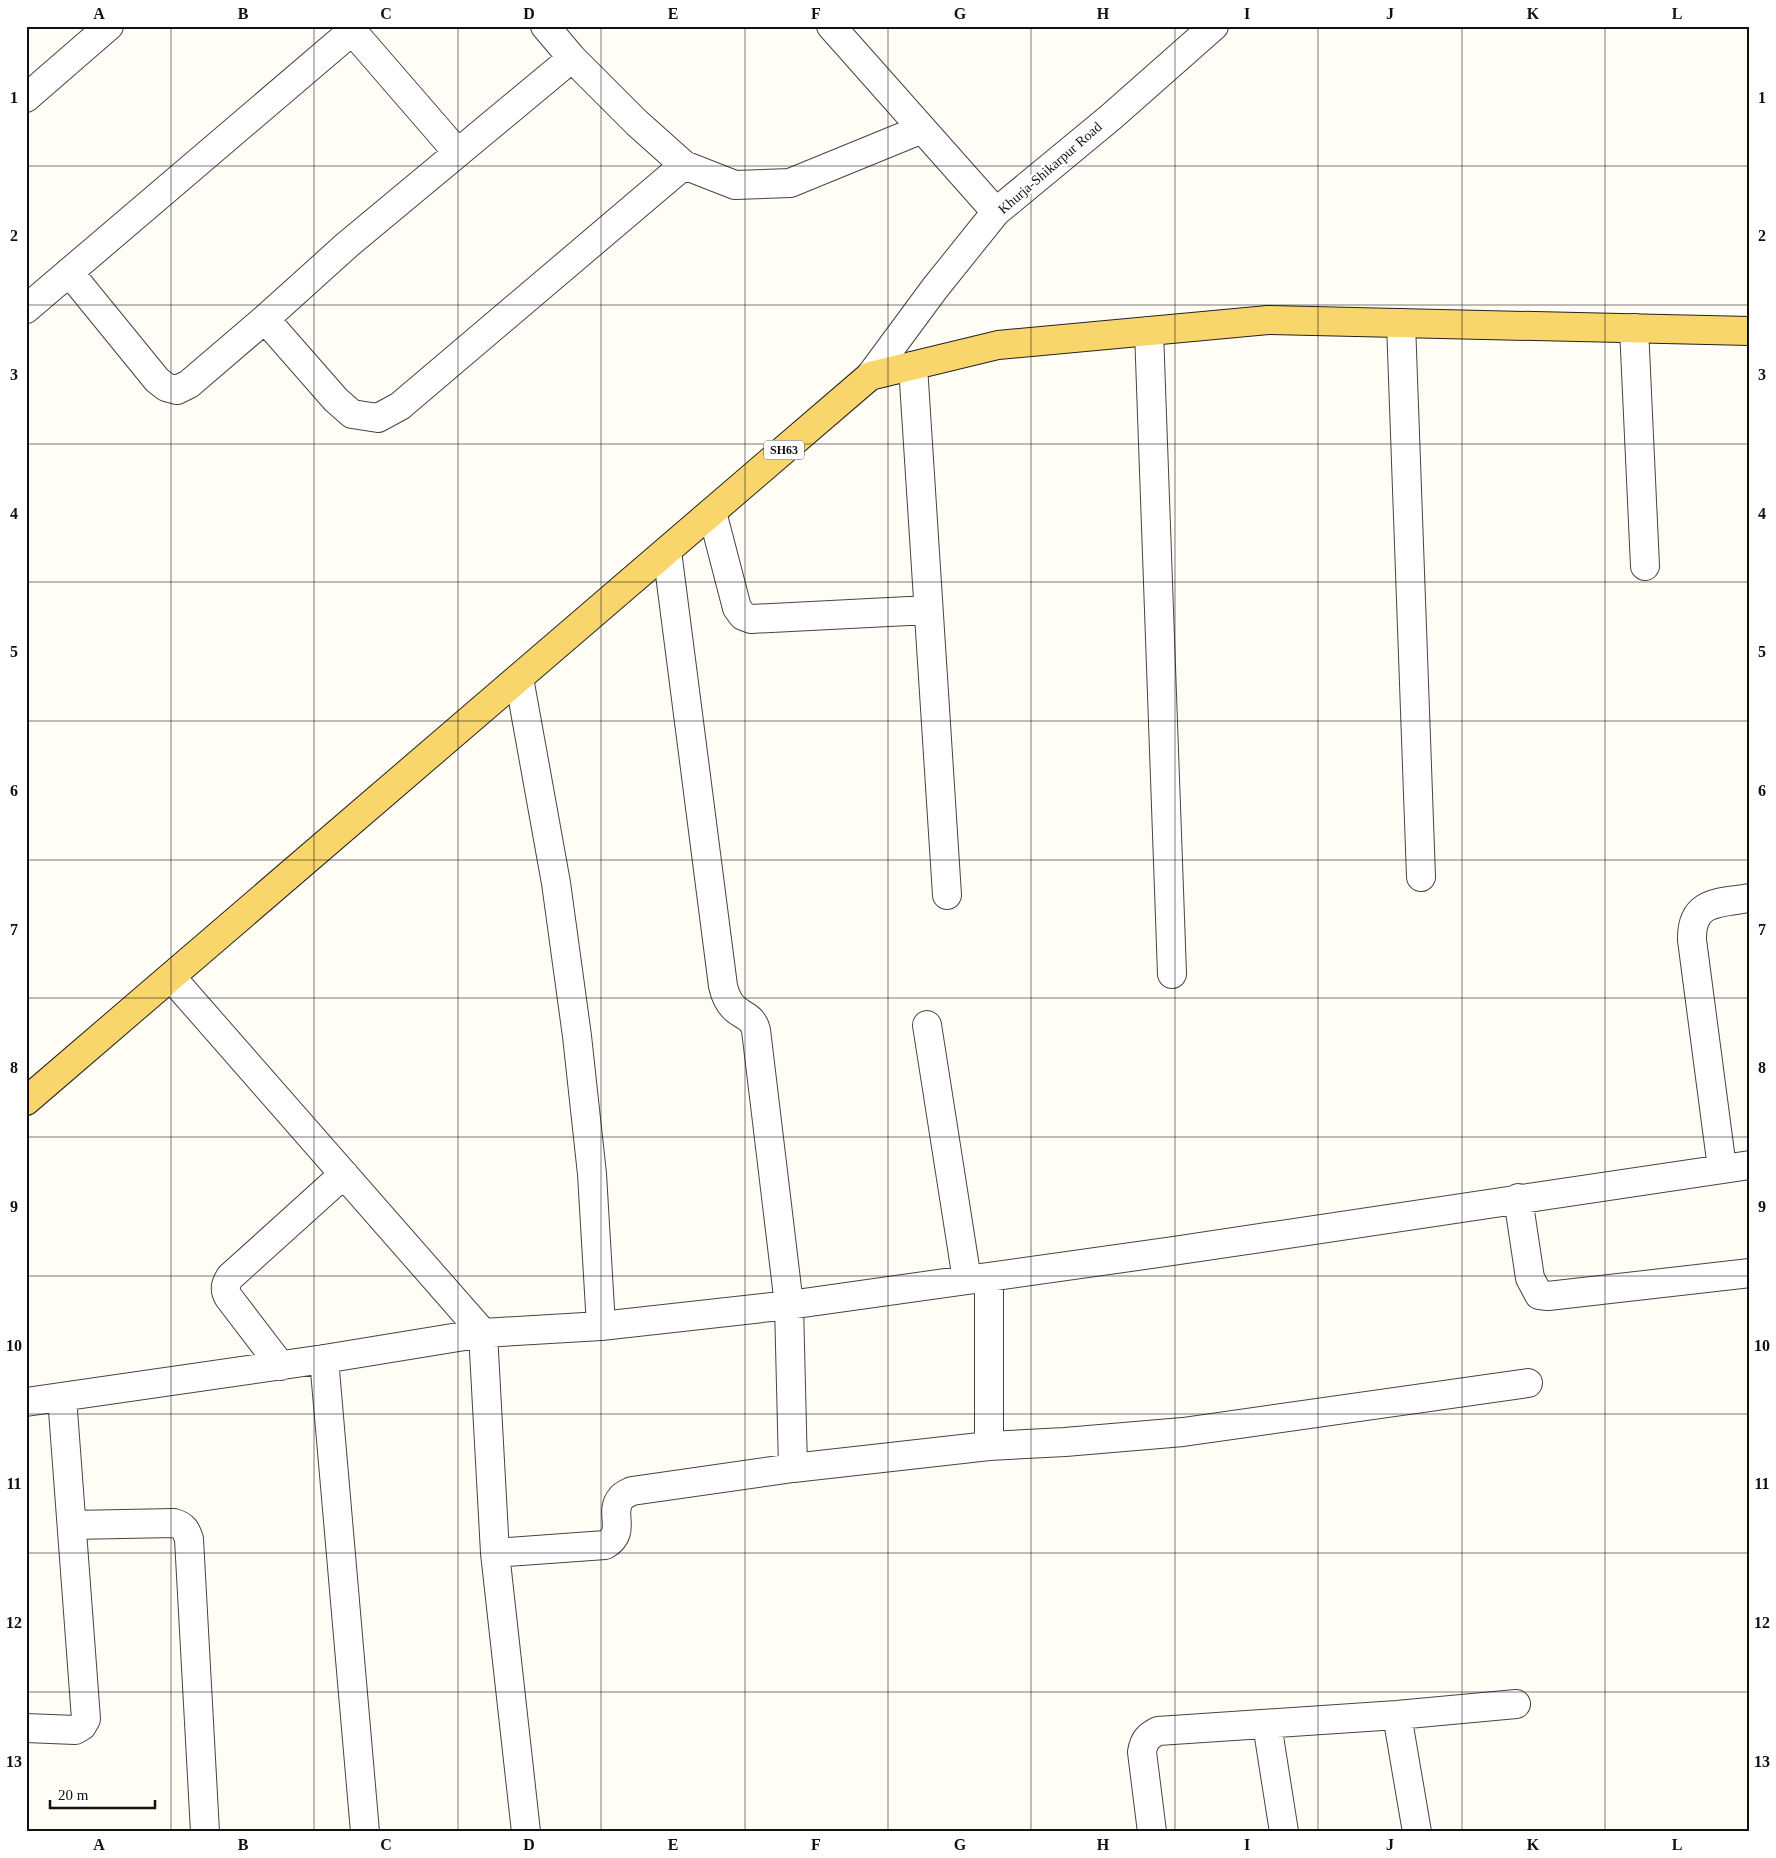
<svg xmlns="http://www.w3.org/2000/svg" width="1776" height="1858" font-family="Georgia,serif">
<style>
.lines{fill:none;stroke-linecap:round;stroke-linejoin:round}
.minor-casing{stroke:#444;stroke-width:30}
.major-casing{stroke:#222;stroke-width:30}
.minor{stroke:#fff;stroke-width:28}
.major{stroke:#f9d66b;stroke-width:28}
.grid{fill:none;stroke:#111;stroke-width:1;stroke-opacity:0.55}
.labels{text-anchor:middle;dominant-baseline:central;stroke-width:5;stroke-linejoin:round;paint-order:stroke}
.shield{fill:#fff;stroke:#585858;stroke-width:1}
.shield-label{font-size:12px;font-weight:bold;fill:#111}
.street-label{font-size:14px;fill:#111;stroke:#fff}
.neatline{fill:none;stroke:#111;stroke-width:2}
.grid-label{font-size:16px;text-anchor:middle;font-weight:bold;fill:#111}
</style>
<rect width="100%" height="100%" fill="#fffdf5"/>
<g class="lines">
<g class="minor-casing">
<path id="minor" d="M348,26L458,153
M545,26L572,58L637,123L684,165L735,185L790,183L922,129
M831,26L996,212
M26,98L109,26
M69,272L157,380L166,387L177,390L189,384L265,319L347,245L572,58
M26,309L352,31
M265,319L336,400L352,414L378,418L400,406L684,165
M1401,323L1421,877
M1634,328L1645,566
M1149,331L1172,974
M913,366L947,895
M870,376L935,288L996,212L1111,117L1214,26
M712,512L737,608L743,616L751,619L928,610
M667,551L723,986C725,995 728,1002 734,1008C744,1017 752,1016 756,1030L789,1305L793,1468
M519,678L556,883L577,1036L592,1174L601,1326
M171,977L483,1333L495,1553L526,1832
M927,1025L967,1280
M1722,1168L1692,940C1691,900 1719,903 1750,898
M1518,1198L1530,1278L1539,1295L1548,1296L1750,1273
M324,1359L365,1832
M281,1366L229,1298C224,1290 225,1285 230,1277L344,1174
M26,1402L324,1359L483,1333L601,1326L789,1305L1173,1251L1750,1165
M989,1446L1065,1442L1183,1432L1528,1383
M72,1525L174,1523C184,1526 186,1530 189,1539L205,1832
M495,1553L605,1545C628,1532 608,1513 621,1498C623,1495 628,1493 632,1491L793,1468L989,1446V1277
M1397,1715L1417,1832
M1267,1724L1284,1832
M26,1728L75,1730L82,1726L86,1719L62,1397
M1152,1832L1142,1752C1144,1740 1148,1736 1158,1731L1397,1715L1516,1704"/>
</g>
<g class="major-casing">
<path id="major" d="M26,1101L870,376L998,345L1268,320L1750,331"/>
</g>
<use href="#minor" class="minor"/>
<use href="#major" class="major"/>
</g>
<path class="grid" d="M171,26V1832M314,26V1832M458,26V1832M601,26V1832M745,26V1832M888,26V1832M1031,26V1832M1175,26V1832M1318,26V1832M1462,26V1832M1605,26V1832M26,166H1750M26,305H1750M26,444H1750M26,582H1750M26,721H1750M26,860H1750M26,998H1750M26,1137H1750M26,1276H1750M26,1414H1750M26,1553H1750M26,1692H1750"/>
<g class="labels">
<rect class="shield" x="764" y="440.5" width="40" height="19" rx="4"/>
<g class="shield-label">
<text x="784" y="450">SH63</text>
</g>
<g class="street-label">
<text transform="translate(1050 168) rotate(-41)">Khurja-Shikarpur Road</text>
</g>
</g>
<rect width="1776" height="1858" fill="none" stroke="#ffffff" stroke-width="55"/>
<path d="M50 1800v8h105v-8" fill="none" stroke="#111111" stroke-width="2.5"/>
<text x="58" y="1800" font-size="15" fill="#111111" stroke="#ffffff" stroke-width="4" paint-order="stroke">20 m</text>
<rect x="28" y="28" width="1720" height="1802" class="neatline"/>
<g class="grid-label">
<text x="99" y="19">A</text>
<text x="243" y="19">B</text>
<text x="386" y="19">C</text>
<text x="529" y="19">D</text>
<text x="673" y="19">E</text>
<text x="816" y="19">F</text>
<text x="960" y="19">G</text>
<text x="1103" y="19">H</text>
<text x="1247" y="19">I</text>
<text x="1390" y="19">J</text>
<text x="1533" y="19">K</text>
<text x="1677" y="19">L</text>
<text x="14" y="103">1</text>
<text x="1762" y="103">1</text>
<text x="14" y="241">2</text>
<text x="1762" y="241">2</text>
<text x="14" y="380">3</text>
<text x="1762" y="380">3</text>
<text x="14" y="519">4</text>
<text x="1762" y="519">4</text>
<text x="14" y="657">5</text>
<text x="1762" y="657">5</text>
<text x="14" y="796">6</text>
<text x="1762" y="796">6</text>
<text x="14" y="935">7</text>
<text x="1762" y="935">7</text>
<text x="14" y="1073">8</text>
<text x="1762" y="1073">8</text>
<text x="14" y="1212">9</text>
<text x="1762" y="1212">9</text>
<text x="14" y="1351">10</text>
<text x="1762" y="1351">10</text>
<text x="14" y="1489">11</text>
<text x="1762" y="1489">11</text>
<text x="14" y="1628">12</text>
<text x="1762" y="1628">12</text>
<text x="14" y="1767">13</text>
<text x="1762" y="1767">13</text>
<text x="99" y="1850">A</text>
<text x="243" y="1850">B</text>
<text x="386" y="1850">C</text>
<text x="529" y="1850">D</text>
<text x="673" y="1850">E</text>
<text x="816" y="1850">F</text>
<text x="960" y="1850">G</text>
<text x="1103" y="1850">H</text>
<text x="1247" y="1850">I</text>
<text x="1390" y="1850">J</text>
<text x="1533" y="1850">K</text>
<text x="1677" y="1850">L</text>
</g>
</svg>
